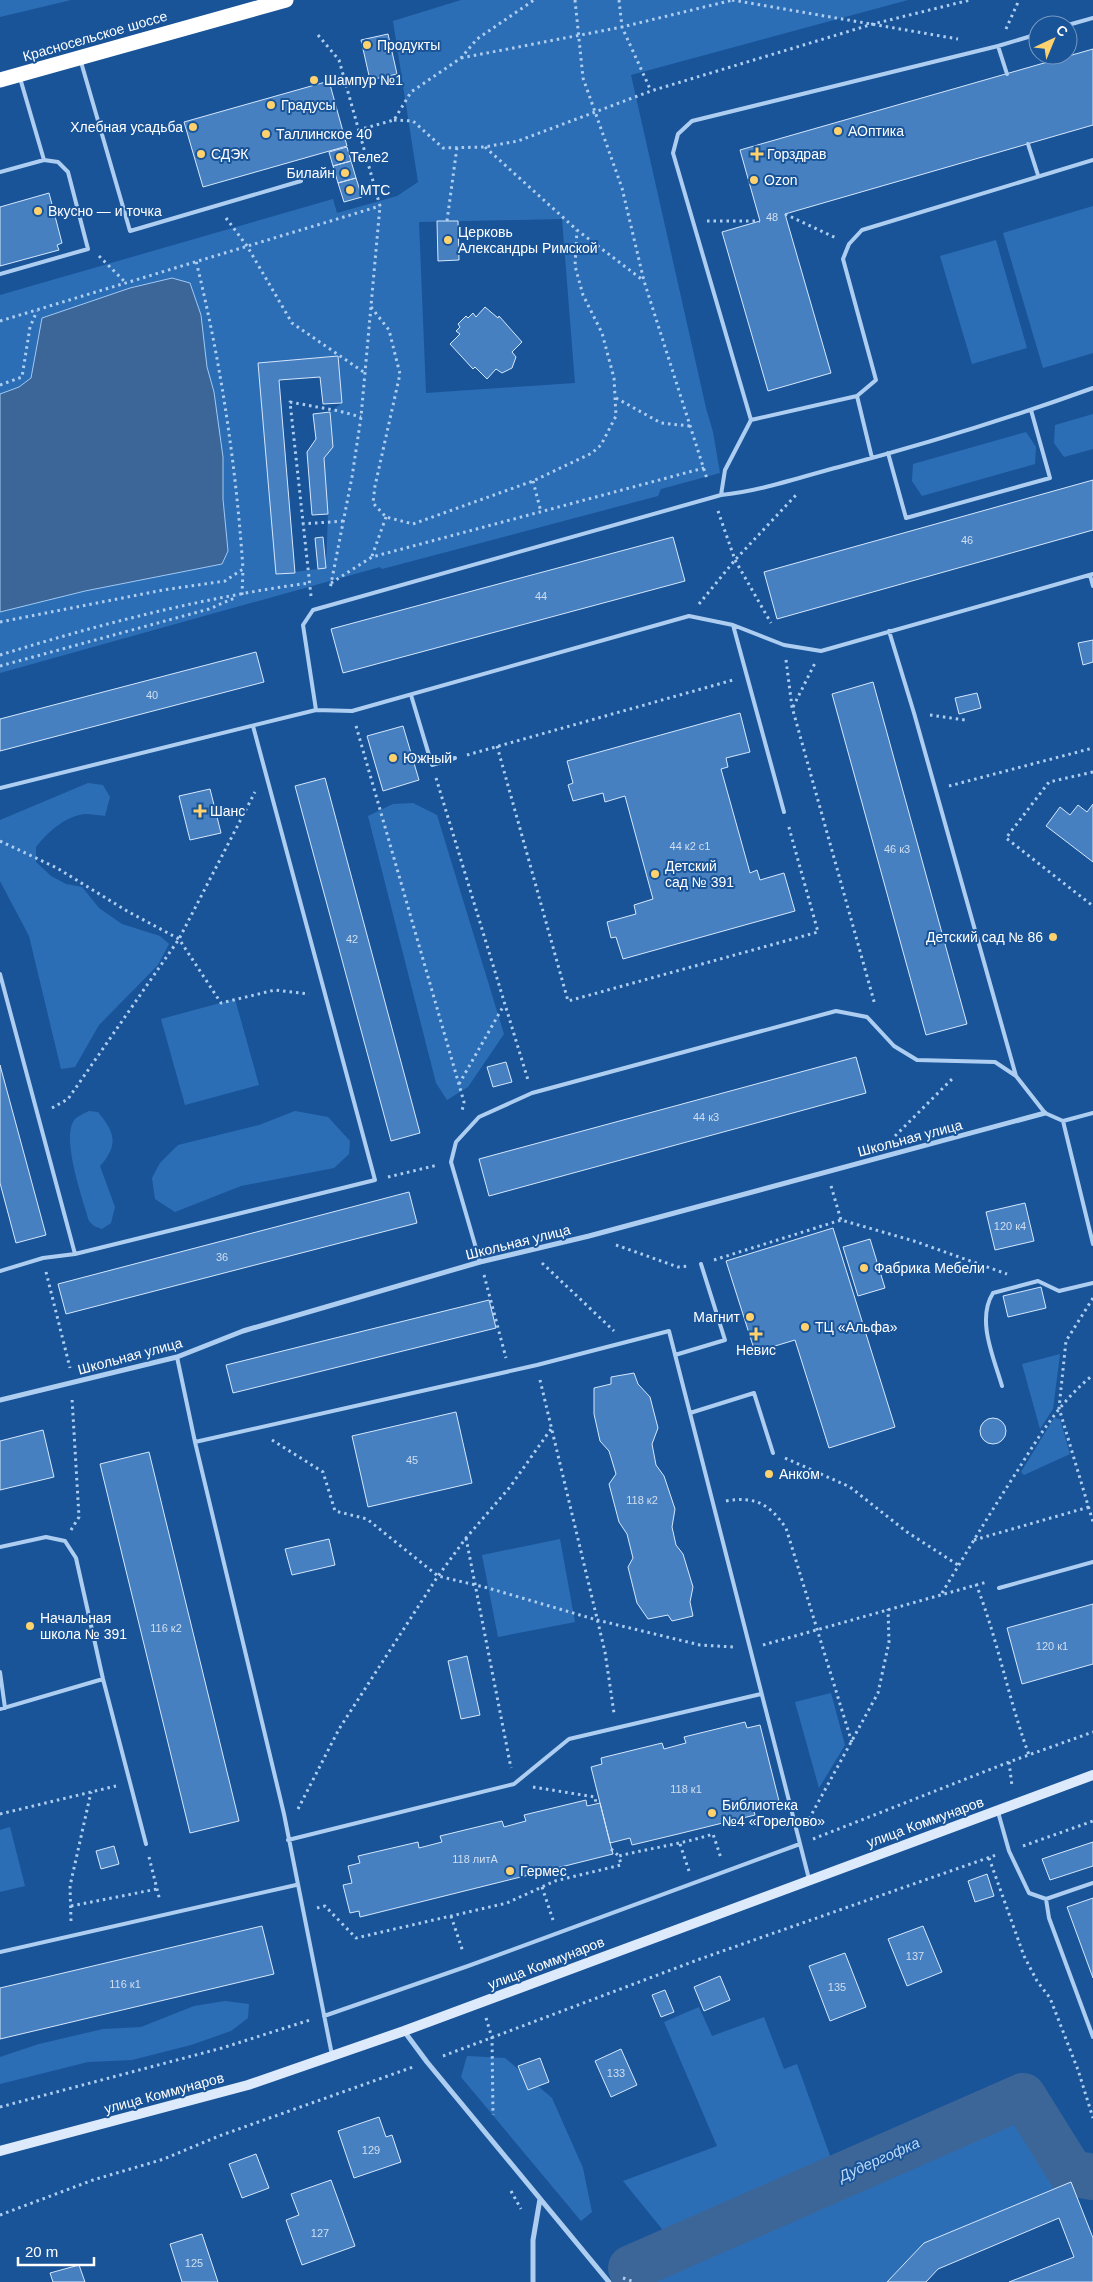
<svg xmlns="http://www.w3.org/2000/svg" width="1093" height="2282" font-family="Helvetica,sans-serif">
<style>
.green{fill:#2c6eb6;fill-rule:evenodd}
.water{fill:#3c6698;stroke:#a0c9f3}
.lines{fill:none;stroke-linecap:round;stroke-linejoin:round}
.river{stroke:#3c6698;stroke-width:46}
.building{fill:#4680c1;stroke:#d5e7fc}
.path{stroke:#aecef1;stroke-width:3;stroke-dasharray:2.5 4;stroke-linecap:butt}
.lane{stroke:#aecef1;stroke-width:4}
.street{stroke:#aecef1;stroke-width:5}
.secondary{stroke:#dceafc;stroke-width:10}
.highway{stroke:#fff;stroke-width:15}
.poi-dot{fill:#ffd26e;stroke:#195499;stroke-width:2}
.labels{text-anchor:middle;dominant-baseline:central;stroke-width:4;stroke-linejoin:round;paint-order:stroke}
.number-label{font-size:11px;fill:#d1dff0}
.street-label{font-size:14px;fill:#fff;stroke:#195499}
.poi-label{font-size:14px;fill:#fff;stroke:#195499;text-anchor:start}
.water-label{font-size:15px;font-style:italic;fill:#bad8f8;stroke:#195499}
</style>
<rect width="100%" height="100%" fill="#195499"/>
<path class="green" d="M0,0H71L0,17Z
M461,0H908L631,75L706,408L713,432L720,473L661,489L658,496L382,569L380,567L0,673V295L333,199L337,213L397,196L418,182L393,21ZM562,219L575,383L426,393L419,222ZM338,356L342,403L330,412L333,447L324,458L328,514L326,568L277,574L258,363Z
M1093,206V353L1043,368L1003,233Z
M996,240L1027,348L972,364L940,256Z
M1093,414V449L1064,457L1054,443L1055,425Z
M1026,432L1036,447L1035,464L922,496L912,481L913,464Z
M88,783L103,785L110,797L105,816C98,815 91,814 85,814C65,816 48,832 36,847V862L51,876L66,884L82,887L99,908L122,924L160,936L169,944L158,965L99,1025L75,1067L61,1069L29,936L0,881V820Z
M413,803L437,815L504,1034L468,1087L447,1100L436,1083L368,816L393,804Z
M235,999L259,1085L185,1105L161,1019Z
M89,1111L98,1112C115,1133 119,1144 100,1166L115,1207L111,1223L102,1229L94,1226L89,1221C83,1200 60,1136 75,1119C78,1116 85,1113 89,1111Z
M295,1111L328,1117L350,1141L349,1154L334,1168L241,1186L175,1212L155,1199L152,1178L160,1163L178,1145L259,1125Z
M1060,1354L1053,1409L1040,1429L1022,1364Z
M1054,1418L1060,1419L1070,1454L1024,1475L1021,1472Z
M560,1539L575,1622L498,1637L482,1555Z
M831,1693L845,1745L819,1788L795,1702Z
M10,1827L25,1886L0,1892V1830Z
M225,2001L249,2004L248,2018L231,2031L191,2045L132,2060L88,2062L0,2084V2057L39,2044L103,2029L141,2027L194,2006Z
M699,2007L712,2036L764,2017L784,2069L797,2064L837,2175L675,2245L623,2181L717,2146L664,2022Z
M467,2056L505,2058L552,2098L583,2168L592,2212L581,2221L461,2077Z
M1023,2107L1071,2182L924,2243L887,2282H650L644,2275Z"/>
<path class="water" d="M172,278L190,283L201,315L207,367L214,392L223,457V499L228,551L222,564L85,591L0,612V394L19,387L31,378L42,318L130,288Z"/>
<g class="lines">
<path class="river" d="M631,2268L1023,2096L1071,2173L1093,2177"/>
</g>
<path class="building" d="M388,34L397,74L370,80L361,40Z
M1093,49V125L785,214L831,373L768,391L722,232L760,221L740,150Z
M329,81L347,146L203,187L184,122Z
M347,147L351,161L333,166L329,152Z
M351,161L356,178L338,183L333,166Z
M356,178L362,197L344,202L338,183Z
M49,193L62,243L57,245L59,250L0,266V207Z
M437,221H458L459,260L438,261Z
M485,307L498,318L499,316L522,342L512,352L516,357L512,368L502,373L496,369L487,379L475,367L473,369L450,344L460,334L456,331L460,327L458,324L466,316L468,318L473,313L476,317Z
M338,356L342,403L323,404L320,377L279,380L295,573L276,574L258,363Z
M330,412L333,447L324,458L328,514L312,515L307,452L316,439L313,414Z
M1093,480V530L777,619L764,572Z
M323,537L326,568L318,569L315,538Z
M673,537L685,581L343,673L331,629Z
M1093,640V662L1083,665L1078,643Z
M256,652L264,682L0,751V719Z
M873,682L967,1024L926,1035L832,694Z
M977,693L981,708L959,714L955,698Z
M740,713L750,752L726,758L728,767L721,769L750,873L757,870L760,880L784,873L795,911L623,959L616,937L611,938L607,922L636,914L634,905L653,899L625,796L605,802L603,793L573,801L568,785L573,783L567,761Z
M403,726L419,780L383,791L367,736Z
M325,778L420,1133L391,1141L295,786Z
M210,789L221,833L190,840L179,796Z
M1093,804V862L1046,826L1060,807L1070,815L1078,805L1087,812Z
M856,1057L866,1093L489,1196L479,1159Z
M506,1062L512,1082L493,1087L487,1067Z
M0,1065L46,1235L16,1243L0,1183Z
M409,1192L417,1223L66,1314L58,1284Z
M1025,1203L1034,1241L995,1250L986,1212Z
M833,1228L895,1427L829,1448L795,1340L755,1352L726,1261Z
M870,1239L885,1288L858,1296L843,1247Z
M1041,1287L1046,1308L1008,1317L1003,1296Z
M489,1300L496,1328L233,1393L226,1365Z
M634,1373L638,1384L650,1397L658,1428L652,1444L656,1465L664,1476L675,1509L672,1527L676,1545L683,1554L693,1587L690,1602L693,1616L672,1621L668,1615L648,1619L637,1603L628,1567L633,1558L627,1534L619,1522L609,1484L616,1474L609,1451L600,1441L594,1414V1388L611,1384V1377Z
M456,1412L472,1483L368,1507L352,1436Z
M980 1431a13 13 0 1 1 26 0a13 13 0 1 1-26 0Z
M43,1430L54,1477L0,1490V1441Z
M149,1452L239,1821L190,1833L100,1464Z
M329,1539L335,1565L292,1575L285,1549Z
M1093,1604V1664L1022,1684L1007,1628Z
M467,1656L480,1715L461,1719L448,1661Z
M745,1722L747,1728L760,1725L779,1801L753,1808L755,1815L678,1834L632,1845L630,1838L610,1843L591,1767L602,1764L601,1758L662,1743L664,1749L686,1743L684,1737Z
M586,1800L587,1806L600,1803L613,1854L360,1917L359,1911L350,1913L343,1885L352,1883L348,1866L360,1863L358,1856L418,1842L419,1848L442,1842L440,1836L502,1821L504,1827L526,1821L524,1815Z
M1093,1842V1866L1050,1880L1042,1859Z
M114,1846L119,1864L101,1869L96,1851Z
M987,1874L994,1896L975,1902L968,1881Z
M1093,1898V1978L1067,1907Z
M262,1926L274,1974L0,2039V1988Z
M923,1926L942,1972L907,1986L888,1939Z
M845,1953L866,2007L830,2021L809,1966Z
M720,1976L730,2000L704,2011L694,1987Z
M665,1990L674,2012L661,2017L652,1995Z
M621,2049L637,2085L611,2097L595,2061Z
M540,2058L549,2082L528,2090L518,2066Z
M379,2117L386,2137L392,2135L401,2162L354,2178L338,2131Z
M256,2154L269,2188L242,2198L229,2164Z
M331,2180L355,2246L302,2265L286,2220L299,2215L291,2194Z
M1071,2182L1093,2238V2282H1009L1074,2257L1059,2218L938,2269L926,2282H887L924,2243Z
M202,2234L218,2282H182L170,2244Z
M79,2265L85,2282H53L50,2273Z"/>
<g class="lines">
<path class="path" d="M575,0L583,78L622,188L644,281L707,479
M619,0L622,27L651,91
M732,0L958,39
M1006,29L1019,0
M318,35L339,60L380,206L361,417L352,477L330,589
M461,58L622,27L733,0
M394,120L413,121L443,148L484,147L518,141L651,91L873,24L970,0
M358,130L394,120L411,92L461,58L477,39L534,0
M485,147L577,230L644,281
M785,214L836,238
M226,218L247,246L292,323L365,373
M447,221L457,147
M707,221H760
M99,256L125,282
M371,307L389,330L400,374L375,486L373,503L386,517L413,524L533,481L592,453L601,445L616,416L614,378L602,333L583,295L575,266L577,230
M0,321L380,206
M0,385L22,377L30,327L37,311
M616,398L661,423L690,426
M533,481L541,512
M718,511L735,560L771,623
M302,524L344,521
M372,556L386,517
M331,583L372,557L704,468
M242,595L243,569
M311,596L290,402L339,411L361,417
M699,604L735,560L796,495
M0,622L163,590L225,581L243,569C236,466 221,362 196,261
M0,655C100,624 205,597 309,583
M786,660L792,707L875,1005
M0,666L209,609L237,597
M793,707L815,663
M930,715L965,720
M356,726L464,1102L462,1111
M497,746L568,1001L818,932L788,824
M467,755L733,680
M1093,772L1049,782L1006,838L1093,906
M436,778L528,1080
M949,786L1093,748
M0,841L57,868L127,911L179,939L221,1003L275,990L309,994
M459,1084L504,1005
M52,1108L68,1099L179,939L255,792
M895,1136L954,1077
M388,1177L438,1165
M831,1186L841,1220L914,1241L1007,1274
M616,1245L678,1267L688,1266
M714,1260L841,1220
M542,1263L614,1331
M46,1272L70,1368
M484,1275L506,1358
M1093,1298L1066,1341L1059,1408L1093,1522
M540,1380L605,1652L614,1713
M272,1440L323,1472L335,1511L367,1519L438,1576L488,1588L597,1620L700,1645L734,1647
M785,1458L850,1487L907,1532L958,1565
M726,1501C756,1496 769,1504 786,1528L852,1743
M71,1530L79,1517L72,1398
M466,1538L511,1768
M974,1540L1089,1507
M976,1584C998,1640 1008,1698 1029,1755
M942,1593C966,1553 990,1513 1016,1473C1038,1438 1059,1402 1093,1375
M763,1645L987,1582
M1009,1762L1012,1786
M533,1787L595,1797L596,1804
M298,1809L339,1729L438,1576L466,1538L510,1487L551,1429
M0,1814L116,1786
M809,1819L878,1693L889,1642L888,1609
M813,1839L1009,1762L1093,1732
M680,1844L689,1871
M1023,1846L1093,1821
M611,1849L619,1856
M149,1857L160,1901
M989,1858L1024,1956L1037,1981L1050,1998L1078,2070L1093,2118
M542,1887L553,1920
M71,1906L157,1889
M317,1908L325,1906L356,1938L507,1903L555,1881L621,1865L619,1856C651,1848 682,1844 713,1834L721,1858
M451,1916L463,1952
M71,1921L70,1886L91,1792
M486,2018L492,2038L493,2115
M443,2056L700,1959L996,1855
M0,2107L222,2048L310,2020
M511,2191L521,2209
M0,2215L93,2180L164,2159L219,2136L413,2067
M623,2278L635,2282"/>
<path class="lane" d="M1068,25L1093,18
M1038,34L998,46L692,121L678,134L673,153L751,420L857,396L876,380L843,259L849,244L862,230L1093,160
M998,46L1007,74
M81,62L130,231L301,181
M20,78L44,160
M1028,144L1038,175
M0,172L44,160L58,162L68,172L88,249L0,274
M857,396L872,458
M888,453L906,518L1050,478L1031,410
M721,495L725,470L751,420
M1090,575L1093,586
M733,625L784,812
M889,631L914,713L1016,1076L1045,1113L1063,1121L1093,1244
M411,695L432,765L455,758
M316,710L303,625L313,610L721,495C761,491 800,477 839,467C925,444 1010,418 1093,388
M0,788L316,710L352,711L689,616L733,625L784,645L821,651L1093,574
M0,974L75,1254
M1063,1121L1093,1113
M480,1262L451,1162L456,1142L479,1117L532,1093L836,1011L867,1017L894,1046L917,1060L995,1062L1016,1076
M0,1271L43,1258L75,1254L375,1180L253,726
M675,1355L725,1340L701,1264
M177,1357L195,1442L284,1814L332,2055
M1002,1386C994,1358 976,1320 993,1293L1038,1281L1059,1291L1093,1283
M690,1413L754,1393L773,1453
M195,1442L537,1365L669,1331L809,1879
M0,1547L46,1537L65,1541L76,1558L103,1679L146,1844
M999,1588L1093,1562
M0,1672L5,1708
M0,1709L103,1679
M998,1812L1009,1851L1029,1893L1046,1899L1093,1883
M288,1840L514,1784L569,1739L761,1694
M1046,1899L1049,1918L1093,2037
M0,1952L296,1885
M324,2016L468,1966L800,1844"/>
<path class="street" d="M0,1400L177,1357L243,1331L480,1262L589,1236L1045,1113
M404,2031L427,2062L609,2282
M533,2282V2240L540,2199"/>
<path class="secondary" d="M0,2151L248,2085L404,2031L1093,1775"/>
<path class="highway" d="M0,80L286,0"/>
</g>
<g class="poi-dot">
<circle cx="367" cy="45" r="5"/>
<circle cx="314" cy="80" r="5"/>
<circle cx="271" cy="105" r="5"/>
<circle cx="193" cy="127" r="5"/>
<circle cx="838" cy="131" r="5"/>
<circle cx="266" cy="134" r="5"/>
<circle cx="201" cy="154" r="5"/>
<path d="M754.5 146.5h5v5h5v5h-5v5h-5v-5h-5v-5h5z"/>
<circle cx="340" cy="157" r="5"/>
<circle cx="345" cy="173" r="5"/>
<circle cx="754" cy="180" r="5"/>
<circle cx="350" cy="190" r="5"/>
<circle cx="38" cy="211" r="5"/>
<circle cx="448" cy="240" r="5"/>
<circle cx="393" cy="758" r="5"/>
<path d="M197.5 803.5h5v5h5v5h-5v5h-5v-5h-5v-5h5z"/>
<circle cx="655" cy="874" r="5"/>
<circle cx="1053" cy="937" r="5"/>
<circle cx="864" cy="1268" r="5"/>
<circle cx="750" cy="1317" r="5"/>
<circle cx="805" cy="1327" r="5"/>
<path d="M753.5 1326.5h5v5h5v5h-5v5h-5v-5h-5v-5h5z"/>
<circle cx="769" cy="1474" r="5"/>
<circle cx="30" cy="1626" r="5"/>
<circle cx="712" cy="1813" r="5"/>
<circle cx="510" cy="1871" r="5"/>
</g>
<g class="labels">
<g class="number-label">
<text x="772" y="217">48</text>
<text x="967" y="540">46</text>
<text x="541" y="596">44</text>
<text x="152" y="695">40</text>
<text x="690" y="846">44 к2 с1</text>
<text x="897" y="849">46 к3</text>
<text x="352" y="939">42</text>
<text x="706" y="1117">44 к3</text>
<text x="1010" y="1226">120 к4</text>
<text x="222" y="1257">36</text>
<text x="412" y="1460">45</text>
<text x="642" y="1500">118 к2</text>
<text x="166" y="1628">116 к2</text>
<text x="1052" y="1646">120 к1</text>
<text x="686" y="1789">118 к1</text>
<text x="475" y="1859">118 литА</text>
<text x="915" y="1956">137</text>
<text x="125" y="1984">116 к1</text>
<text x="837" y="1987">135</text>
<text x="616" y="2073">133</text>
<text x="371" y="2150">129</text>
<text x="320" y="2233">127</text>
<text x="194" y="2263">125</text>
</g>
<g class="street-label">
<text transform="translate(95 36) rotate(-16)">Красносельское шоссе</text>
<text transform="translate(910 1138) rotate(-15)">Школьная улица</text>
<text transform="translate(518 1242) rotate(-14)">Школьная улица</text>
<text transform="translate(130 1356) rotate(-15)">Школьная улица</text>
<text transform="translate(925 1822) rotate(-20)">улица Коммунаров</text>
<text transform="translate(546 1963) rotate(-21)">улица Коммунаров</text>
<text transform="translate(164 2093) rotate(-15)">улица Коммунаров</text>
</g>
<g class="poi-label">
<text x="377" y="45">Продукты</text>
<text x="324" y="80">Шампур №1</text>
<text x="281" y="105">Градусы</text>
<text x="183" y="127" text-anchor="end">Хлебная усадьба</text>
<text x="848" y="131">АОптика</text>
<text x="276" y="134">Таллинское 40</text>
<text x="211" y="154">СДЭК</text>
<text x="767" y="154">Горздрав</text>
<text x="350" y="157">Теле2</text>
<text x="335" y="173" text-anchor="end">Билайн</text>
<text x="764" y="180">Ozon</text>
<text x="360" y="190">МТС</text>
<text x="48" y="211">Вкусно — и точка</text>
<text x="458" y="232">Церковь<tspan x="458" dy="16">Александры Римской</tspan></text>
<text x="403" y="758">Южный</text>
<text x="210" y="811">Шанс</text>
<text x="665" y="866">Детский<tspan x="665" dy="16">сад № 391</tspan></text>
<text x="1043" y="937" text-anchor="end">Детский сад № 86</text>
<text x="874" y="1268">Фабрика Мебели</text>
<text x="740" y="1317" text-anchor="end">Магнит</text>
<text x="815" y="1327">ТЦ «Альфа»</text>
<text x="756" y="1350" text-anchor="middle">Невис</text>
<text x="779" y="1474">Анком</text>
<text x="40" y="1618">Начальная<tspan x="40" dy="16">школа № 391</tspan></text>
<text x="722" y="1805">Библиотека<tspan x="722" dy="16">№4 «Горелово»</tspan></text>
<text x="520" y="1871">Гермес</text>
</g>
<g class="water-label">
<text transform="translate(879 2159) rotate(-24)">Дудергофка</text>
</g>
</g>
<g transform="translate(1053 40) rotate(44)"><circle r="24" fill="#195499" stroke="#7598c2"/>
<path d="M0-4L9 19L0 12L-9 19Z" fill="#ffd26e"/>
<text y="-8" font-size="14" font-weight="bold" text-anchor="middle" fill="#ffffff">С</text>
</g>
<path d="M18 2257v8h76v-8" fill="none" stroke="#ffffff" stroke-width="2.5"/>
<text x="25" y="2257" font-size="15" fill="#ffffff" stroke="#195499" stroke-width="4" paint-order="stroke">20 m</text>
</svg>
